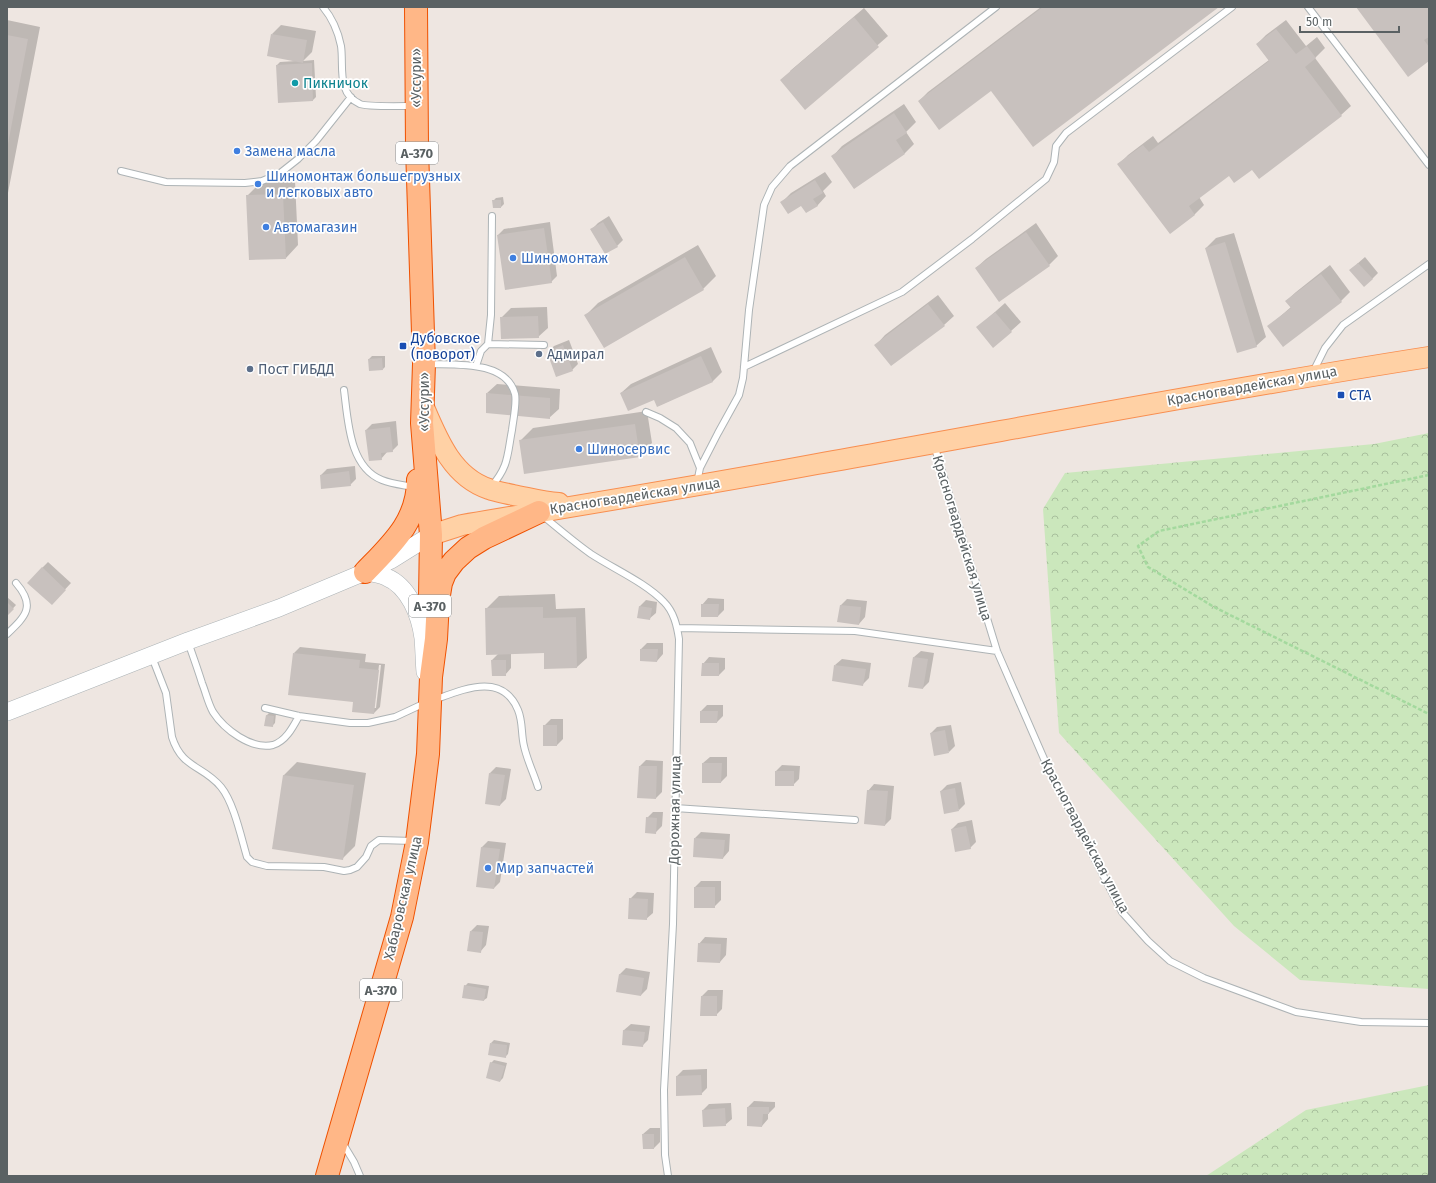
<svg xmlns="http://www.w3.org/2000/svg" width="1436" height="1183" font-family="'Fira Sans',sans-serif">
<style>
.forest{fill:url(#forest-crowns)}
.shadow{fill:#0003;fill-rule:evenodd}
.building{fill:#c8c1be}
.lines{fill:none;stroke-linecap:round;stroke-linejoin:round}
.lane-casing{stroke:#adb3b5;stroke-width:8}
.secondary-casing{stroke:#acb3b6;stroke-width:18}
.primary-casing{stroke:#f88e50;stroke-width:22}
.highway-casing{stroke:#ef5100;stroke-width:24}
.path{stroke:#a4d99e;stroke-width:2.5;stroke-dasharray:4 2;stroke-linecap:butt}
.lane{stroke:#fff;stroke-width:6}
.secondary{stroke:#fff;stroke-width:17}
.primary{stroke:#ffd1a5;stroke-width:20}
.highway{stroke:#ffb787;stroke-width:22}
.culture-dot{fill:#0f9aa8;stroke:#fff;stroke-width:1.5}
.shop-dot{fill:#3f7fe0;stroke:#fff;stroke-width:1.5}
.transit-dot{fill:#1a4fb4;stroke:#fff;stroke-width:1.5}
.service-dot{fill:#5c6f8a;stroke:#fff;stroke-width:1.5}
.labels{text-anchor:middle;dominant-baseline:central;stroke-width:3.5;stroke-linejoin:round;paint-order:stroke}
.shield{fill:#fff;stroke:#8c9092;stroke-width:1}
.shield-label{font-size:13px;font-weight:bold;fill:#5a6163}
.street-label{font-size:14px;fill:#5a6163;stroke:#fff}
.culture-label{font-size:14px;fill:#0d838f;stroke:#fff;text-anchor:start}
.shop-label{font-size:14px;fill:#366cbe;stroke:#fff;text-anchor:start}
.transit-label{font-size:14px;fill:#164399;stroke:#fff;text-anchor:start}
.service-label{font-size:14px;fill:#4e5e75;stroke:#fff;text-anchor:start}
</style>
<defs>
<pattern id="forest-crowns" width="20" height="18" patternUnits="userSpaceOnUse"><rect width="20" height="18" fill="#cbe7bc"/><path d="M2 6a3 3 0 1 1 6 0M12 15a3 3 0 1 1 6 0" fill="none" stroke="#a8bf9c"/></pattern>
</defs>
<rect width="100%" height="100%" fill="#eee6e1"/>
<path class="forest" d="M1429,433V989L1300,980L1234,926L1059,733L1043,509L1065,473L1374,444Z
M1429,1085V1176H1206L1306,1110Z"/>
<path class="shadow" d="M1041,7H1217L991,90L919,101L928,92Z
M1357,7H1429V60Z
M864,8L888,36L805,109L790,71Z
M7,20L40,27L7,198Z
M1286,20L1306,46L1317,37L1325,48L1315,58L1351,106L1341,115L1259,178L1252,169L1229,174L1199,197L1204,205L1195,214L1170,233L1119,164L1128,155L1153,136L1158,143L1269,60L1257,44L1266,35Z
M281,25L316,31L312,52L303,61L314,60L316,97L313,100L279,102L277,65L280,62L296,61L272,34Z
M904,104L916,122L906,132L914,144L905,153L854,188L833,156L842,146Z
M825,172L832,182L823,191L826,196L817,206L782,202L791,193Z
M295,181L298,245L286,258L247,196L260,183Z
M503,197L504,204L501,207L493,201L496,198Z
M609,216L623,240L617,246L591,230L598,223Z
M550,222L557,276L551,282L498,235L504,229Z
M1036,223L1058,256L1049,265L976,268L986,259Z
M1234,233L1266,337L1256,346L1206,248L1216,238Z
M698,245L716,276L703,289L586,315L598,303Z
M1365,257L1378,273L1372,279L1357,264Z
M1330,265L1350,292L1341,301L1269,326L1291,307L1286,301L1296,292Z
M938,295L954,316L944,325L876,345L885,335Z
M1005,303L1021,322L1011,331L978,327Z
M547,307L548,328L538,337L501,318L511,308Z
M569,340L578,364L572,370L548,352L554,346Z
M711,347L722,372L713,381L658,406L654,398L621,393L631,384Z
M372,356H385V367L383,369L369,359Z
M497,384L560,389L559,409L549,418L487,393Z
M647,411L652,443L639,456L520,441L533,428Z
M396,421L398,445L392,451L387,452L381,459L366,430L372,424Z
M355,466L356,479L350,485L321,475L327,469Z
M48,562L71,583L58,597L42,568Z
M555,594L556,609L585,608L587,658L577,667L545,668V651L511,653V668L505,675L492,660L499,653L486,609L499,596Z
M7,597L16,605L7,615Z
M708,598L724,599V610L718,616L702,605Z
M847,599L867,601L865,617L859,624L840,606Z
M646,600L657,602L656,613L649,619L638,617L640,606Z
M647,643H663V654L657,661L641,649Z
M300,647L366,654L365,662L385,664L380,707L374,713L354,701L294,653ZM379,665H381L376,708H374Z
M921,651L934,653L929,682L923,688L914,657Z
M709,657L725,658V669L719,675L703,664Z
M842,659L871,663L869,678L863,684L835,665Z
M707,705H723V716L717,722L701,711Z
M270,712L276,713L275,723L272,726L266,725L267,715Z
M551,719H563V739L557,745L544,726Z
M951,725L955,746L949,752L931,733L937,727Z
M710,757H727V776L721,782H703V763Z
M646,760L663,761L662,792L656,798L640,766Z
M297,762L366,773L355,846L342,859L273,848L284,775Z
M782,765L800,766L799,779L793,785L776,771Z
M496,767L511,769L506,799L500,805L490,773Z
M961,782L965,804L959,810L941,791L947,785Z
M874,784L894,786L891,819L885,825L868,791Z
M653,812H663L662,826L655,833L647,818Z
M972,820L976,842L970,848L952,829L958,823Z
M701,832L730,834L729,851L723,858L695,838Z
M488,841L506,843L500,882L494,888L482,847Z
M701,881H721V900L714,907L695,887Z
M637,892L654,893L653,913L646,919L630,899Z
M477,925L489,926L486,945L480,952L471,931Z
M705,937L727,938L726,955L720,962L699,944Z
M626,968L650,972L647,989L641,995L617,991L620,974Z
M468,983L489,986L487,998L484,1000L464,997L465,986Z
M708,990H723L722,1009L716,1015L702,996Z
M631,1024L650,1026L648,1040L642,1046L623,1044L624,1030Z
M494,1040L510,1043L508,1054L505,1057L491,1043Z
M494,1060L507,1063L503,1078L500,1081L491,1063Z
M707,1069V1088L701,1094L677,1076L683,1070Z
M754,1101L775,1102V1107L768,1114V1119L762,1126L748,1107Z
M731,1103L732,1119L725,1125L703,1110L709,1104Z
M650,1128H660V1142L654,1148L643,1134Z"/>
<path class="building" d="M1043,7H1219L1033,147L991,91L939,130L918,101Z
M1356,7H1429V37L1424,40L1429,47V61L1408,77Z
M854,17L879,47L805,110L780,80Z
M1276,29L1296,54L1307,46L1316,58L1305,67L1342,116L1259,179L1252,170L1234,183L1229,176L1189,206L1195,215L1170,234L1117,164L1143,145L1149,152L1269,61L1256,44Z
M271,34L307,40L303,63L267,56Z
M7,35L28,39L8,144H7Z
M312,63L313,101L278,103L276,65Z
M894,113L907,133L896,140L905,154L854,189L831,156Z
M815,180L823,193L813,199L818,206L806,213L801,206L788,214L780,202Z
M283,194L286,259L249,260L246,195Z
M492,200H501V208H493Z
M603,222L618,247L605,254L590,229Z
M544,228L552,283L505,290L497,235Z
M1026,232L1050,266L999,302L975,268Z
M1225,242L1257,347L1237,353L1205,248Z
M685,257L704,290L604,348L584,315Z
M1358,263L1373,279L1364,287L1349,270Z
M1321,274L1342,302L1283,347L1267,326L1291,308L1285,301Z
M928,304L945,326L891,366L874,345Z
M995,312L1012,332L993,348L976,327Z
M538,316L539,338L501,339L500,317Z
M563,345L573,371L556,377L547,352Z
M701,356L713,382L657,407L654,400L628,411L620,393Z
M382,358L383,370L369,371L368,359Z
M486,393L550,398V419L486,413Z
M635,424L640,457L524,474L519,440Z
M390,427L393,452L381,453L382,460L369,461L365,430Z
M349,471L351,486L321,489L320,475Z
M42,567L66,590L52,605L27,583Z
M7,602L14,609L7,616Z
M701,604H719L718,617H701Z
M840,605L861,607L859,625L837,622Z
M639,606L652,608L650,620L637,618Z
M543,607V618L576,617L577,668L544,669V653L486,655L485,608Z
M640,649H658L657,662L640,661Z
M293,653L360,660L359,668L379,670L374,714L352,712L353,702L288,695Z
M913,657L928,659L923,689L908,687Z
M491,660H506V676H492Z
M702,663H719V676H701Z
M834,665L866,669L863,686L832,681Z
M700,711H718L717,723H700Z
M266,715L274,716L273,727L264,726Z
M543,725H557V746H543Z
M945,730L949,753L934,756L930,733Z
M702,763H722L721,783H702Z
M639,766H657L656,799L637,798Z
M775,771H794V786H775Z
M489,773L505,775L500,806L485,804Z
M283,775L354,785L343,860L272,849Z
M955,788L959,811L944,814L940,791Z
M867,790L888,791L885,826L864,824Z
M646,817L657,818L656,834L645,833Z
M966,826L971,849L955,852L951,829Z
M694,838L725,840L723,859L693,857Z
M481,847L500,849L494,889L476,887Z
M694,887H715V908H694Z
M629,898L648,899L647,920L628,919Z
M470,931L483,932L481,953L467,951Z
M698,943L721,944L720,963L697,962Z
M619,974L644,978L641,996L616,992Z
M464,985L486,989L484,1001L462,998Z
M701,996H717V1016H700Z
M623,1030L645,1032L643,1047L622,1045Z
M490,1043L507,1045L506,1058L488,1055Z
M490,1062L505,1066L500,1082L486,1078Z
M701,1075L702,1095L676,1096V1076Z
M747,1107H769V1114H763L762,1127L747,1126Z
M725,1108L726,1126L703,1127L702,1110Z
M642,1134H654V1149H643Z"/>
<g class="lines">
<g class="lane-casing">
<path id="lane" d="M323,7C333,19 338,31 341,46C344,66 336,93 360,104C366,107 404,106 413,106
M1308,7L1429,165
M121,171L166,182L245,183L262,181L279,174L298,159L316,141L351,97
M488,344L544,345
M428,364C455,365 506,360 515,394C517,403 513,421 512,430C507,456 509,466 491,487
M476,366L481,351L488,344L491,315L492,216
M744,367L902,292L972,239L1046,179L1054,162L1056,146L1066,133L1232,7
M1313,372L1325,348L1343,325L1429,264
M344,390C348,420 349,467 382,480C392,484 403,485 413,487
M646,412L660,418L676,428L690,443L700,468L697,483
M934,445L997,651L1048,768L1122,912L1148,941L1170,961L1204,978L1296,1012L1361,1022L1429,1023
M700,468L718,433L739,395L743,378L749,310L764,205L772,187L790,166L996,7
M543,516C559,529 574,542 591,554C614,569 646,583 664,602C674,612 677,626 679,639L673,924L664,1090L665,1155L668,1176
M677,628L855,631L997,651
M7,634C26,616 36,606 16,583
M188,642C193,656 198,670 202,683C206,693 208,703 213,712C224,729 251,750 273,745C286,741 293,727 299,716
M152,657L166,693L172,737C182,769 203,765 221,787C234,803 241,837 247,857L252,862L267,866L324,867L344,871L350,870L357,867L366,857L371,846L379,840L413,841
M434,700C462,690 502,671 518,710C523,722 521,734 524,746C527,760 534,774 538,787
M265,708L299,716L350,723H368L395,717L425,703
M675,808L855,820
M342,1142L354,1162L360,1176"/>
</g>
<g class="secondary-casing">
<path id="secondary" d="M365,572C372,573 380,574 386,577C409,586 420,616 423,638C424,649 424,661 425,672
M7,712L188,641L279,608L365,572L391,560L431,535"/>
</g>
<g class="primary-casing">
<path id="primary" d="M423,405C437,438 452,477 489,489C497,492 505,493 513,495C529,498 543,502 559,503
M431,535L462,525C581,505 699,486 817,464C1021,428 1224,389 1429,357"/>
</g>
<g class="highway-casing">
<path id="highway" d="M416,7L417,148L424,364L422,423L431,535L430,597
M365,572C392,544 418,521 418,480
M327,1176L402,917L417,842L428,754L431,677L436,639L438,601L441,583L445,573L454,561L468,548L484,538L539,512"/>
</g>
<path class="path" d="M1429,475L1159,531L1138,546L1148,567L1214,607L1429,714"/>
<use href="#lane" class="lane"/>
<use href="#secondary" class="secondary"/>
<use href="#primary" class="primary"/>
<use href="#highway" class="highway"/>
</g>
<circle class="culture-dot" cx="295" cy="83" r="4"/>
<g class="shop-dot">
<circle cx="237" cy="151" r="4"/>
<circle cx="258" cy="184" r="4"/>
<circle cx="266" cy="227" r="4"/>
<circle cx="513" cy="258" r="4"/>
<circle cx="579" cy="449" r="4"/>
<circle cx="488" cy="868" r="4"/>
</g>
<g class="transit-dot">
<rect x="399" y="342" width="8" height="8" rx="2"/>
<rect x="1337" y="391" width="8" height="8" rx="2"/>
</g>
<g class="service-dot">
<circle cx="539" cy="354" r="4"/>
<circle cx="250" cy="369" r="4"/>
</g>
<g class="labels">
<g class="shield">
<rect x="396" y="142" width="42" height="22" rx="3"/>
<rect x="409" y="595" width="42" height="22" rx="3"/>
<rect x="360" y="979" width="42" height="22" rx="3"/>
</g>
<g class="shield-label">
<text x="417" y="153">А-370</text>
<text x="430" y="606">А-370</text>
<text x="381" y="990">А-370</text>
</g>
<g class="street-label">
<text transform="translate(416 78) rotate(-90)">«Уссури»</text>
<text transform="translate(1252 386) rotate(-10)">Красногвардейская улица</text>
<text transform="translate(424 402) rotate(-90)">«Уссури»</text>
<text transform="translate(635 496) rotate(-9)">Красногвардейская улица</text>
<text transform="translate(962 538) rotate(73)">Красногвардейская улица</text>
<text transform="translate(675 810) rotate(-89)">Дорожная улица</text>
<text transform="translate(1085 836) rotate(62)">Красногвардейская улица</text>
<text transform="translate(403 898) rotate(-77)">Хабаровская улица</text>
</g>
<g class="culture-label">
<text x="303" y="83">Пикничок</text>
</g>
<g class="shop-label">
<text x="245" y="151">Замена масла</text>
<text x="266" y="176">Шиномонтаж большегрузных<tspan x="266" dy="16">и легковых авто</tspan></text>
<text x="274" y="227">Автомагазин</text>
<text x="521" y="258">Шиномонтаж</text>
<text x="587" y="449">Шиносервис</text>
<text x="496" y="868">Мир запчастей</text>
</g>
<g class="transit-label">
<text x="411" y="338">Дубовское<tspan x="411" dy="16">(поворот)</tspan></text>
<text x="1349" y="395">СТА</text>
</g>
<g class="service-label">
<text x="547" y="354">Адмирал</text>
<text x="258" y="369">Пост ГИБДД</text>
</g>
</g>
<rect width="1436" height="1183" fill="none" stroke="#5a6163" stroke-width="16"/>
<path d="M1300 26v6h99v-6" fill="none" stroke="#5a6163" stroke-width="2"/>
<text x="1306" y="26" font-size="12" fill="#5a6163" stroke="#ffffff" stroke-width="3" paint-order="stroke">50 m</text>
</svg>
